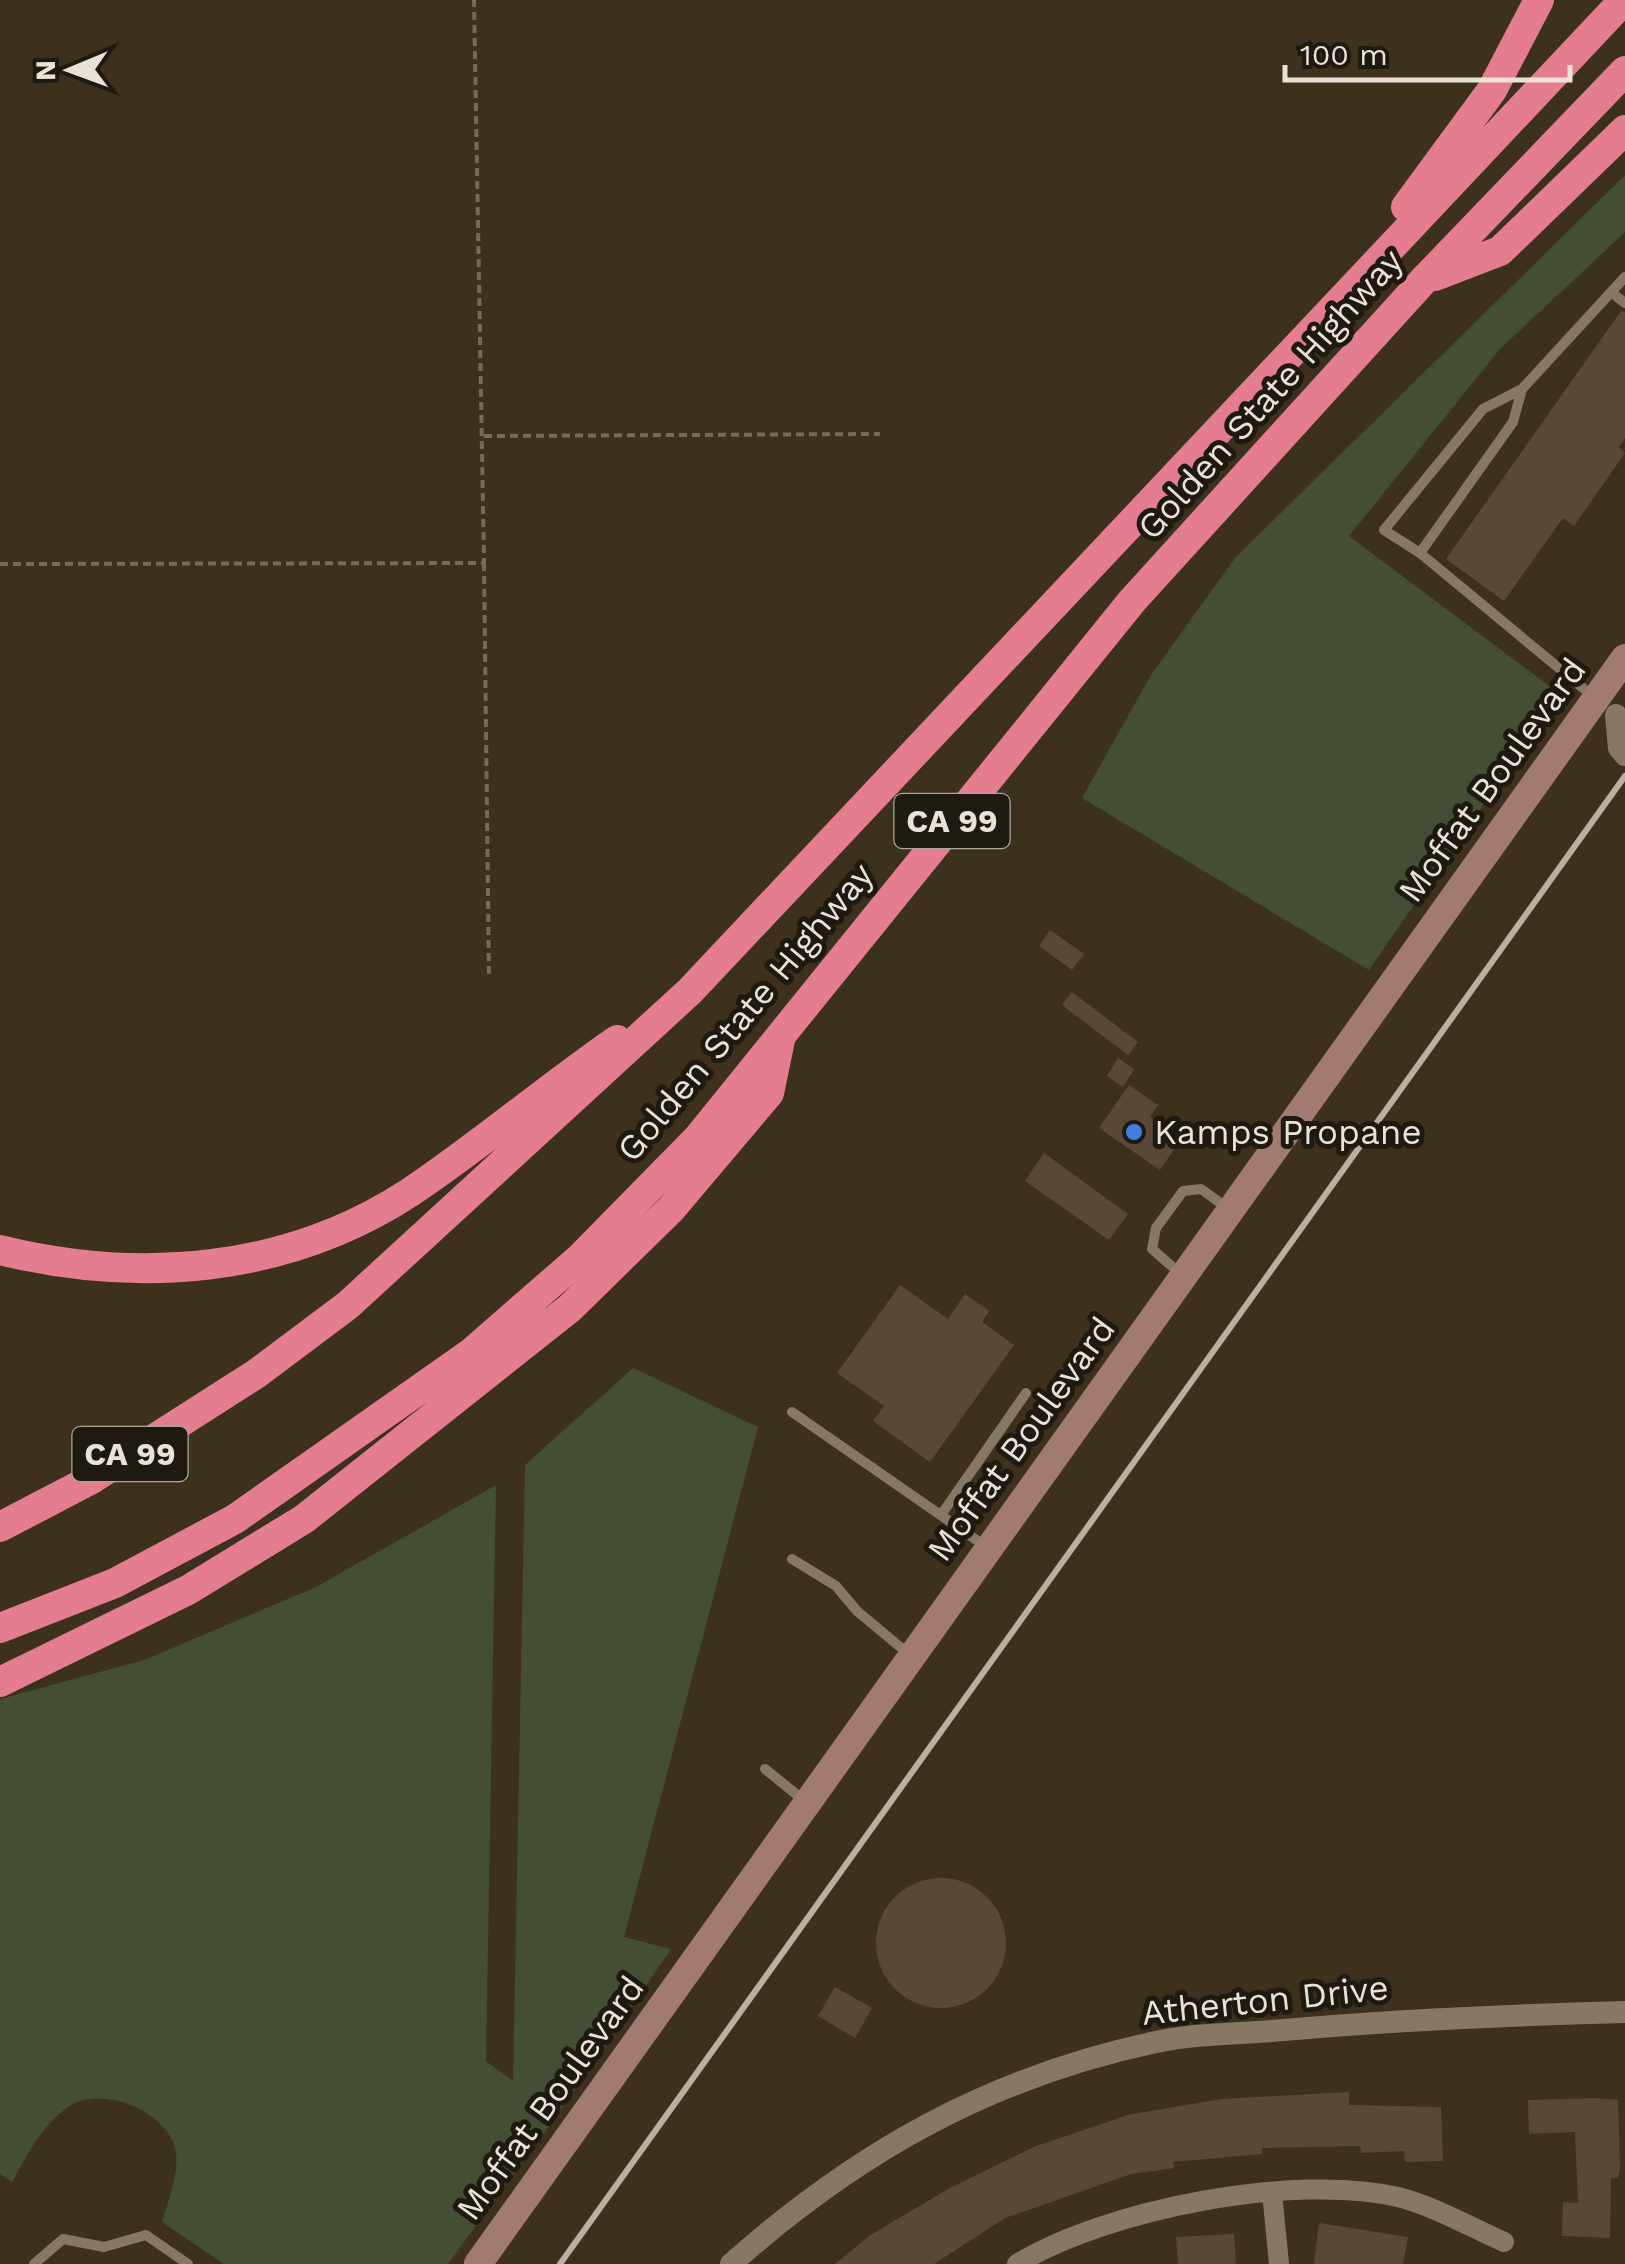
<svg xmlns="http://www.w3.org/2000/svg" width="1625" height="2264" font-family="'Work Sans',sans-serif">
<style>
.green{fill:#434e35}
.building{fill:#594838}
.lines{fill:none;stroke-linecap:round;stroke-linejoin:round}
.path{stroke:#766b5a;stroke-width:4;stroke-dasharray:8 5;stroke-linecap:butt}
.service{stroke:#867864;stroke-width:10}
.minor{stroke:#867864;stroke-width:20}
.tertiary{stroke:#867864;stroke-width:22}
.secondary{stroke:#a27a71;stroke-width:28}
.motorway{stroke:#e47d8f;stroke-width:30}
.rail{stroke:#b9b0a3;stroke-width:6}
.shop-dot{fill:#3f7fe0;stroke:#1f1a11;stroke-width:4}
.labels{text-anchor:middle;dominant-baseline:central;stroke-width:10;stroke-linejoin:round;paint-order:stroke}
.shield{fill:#1f1a11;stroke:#ada69c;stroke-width:2.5}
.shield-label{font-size:32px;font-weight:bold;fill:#eae2d7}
.street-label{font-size:35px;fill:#eae2d7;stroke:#1f1a11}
.poi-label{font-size:35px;fill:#eae2d7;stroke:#1f1a11;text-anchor:start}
</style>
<rect width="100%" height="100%" fill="#3d311e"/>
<path class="green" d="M1625,175V232L1500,349L1349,536L1560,694L1369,970L1082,798L1151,675L1235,558Z
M633,1368L758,1427L624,1937L671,1949L556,2117L448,2264H224L162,2222C168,2201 182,2167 174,2145C162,2109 100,2085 68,2107C41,2126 28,2154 12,2182L0,2174V1699L144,1660L316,1587L496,1485L486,2061L513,2081L525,1465Z"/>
<path class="building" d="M1621,311L1625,312V438L1619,447L1625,453L1574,526L1563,518L1504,601L1446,559Z
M1050,930L1084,954L1072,970L1039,946Z
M1072,992L1138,1042L1128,1055L1062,1005Z
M1118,1058L1134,1069L1123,1087L1107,1076Z
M1129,1085L1158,1105L1150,1117L1181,1139L1160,1170L1099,1128Z
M1044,1153L1128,1214L1109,1240L1025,1181Z
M900,1285L948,1319L965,1294L989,1311L982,1322L1014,1345L930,1462L873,1421L884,1406L837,1373Z
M876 1943a65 65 0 1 1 130 0a65 65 0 1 1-130 0Z
M835,1987L872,2008L855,2038L818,2016Z
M1349,2092V2105L1441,2107L1443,2161L1405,2162L1404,2151L1361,2153L1360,2146L1262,2148V2154L1173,2162L1174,2168L1131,2174L1005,2218L934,2264H835L869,2236L948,2189L1036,2146L1128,2115L1221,2099Z
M1595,2098L1618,2100L1620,2167L1618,2178H1611L1610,2238L1562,2236L1563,2202L1578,2203L1575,2132L1529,2134L1528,2100Z
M1319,2223L1408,2237L1403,2264H1314Z
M1234,2234L1236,2264H1178L1176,2237Z"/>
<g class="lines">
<path class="path" d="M484,436L880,434
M484,563L489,978
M0,564L484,563L474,0"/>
<path class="service" d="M1611,292L1625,303
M1522,389L1483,409L1384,530L1420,553L1595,698
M1420,553L1513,422L1522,389L1625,277
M1182,1275L1152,1249L1156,1228L1183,1191L1201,1189L1230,1210
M792,1412L988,1548
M941,1515L1026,1393
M792,1559L836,1586L857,1611L911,1656
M765,1769L806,1802
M34,2264L63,2239L104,2247L146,2235L188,2264"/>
<path class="minor" d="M1272,2192L1279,2264
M1017,2264C1107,2209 1294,2173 1398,2197C1434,2206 1470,2227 1504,2242"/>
<path class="tertiary" d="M1616,715L1619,748L1625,755
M731,2264C857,2152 990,2077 1156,2042C1197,2033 1242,2034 1284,2030C1398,2020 1511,2015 1625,2012"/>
<path class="secondary" d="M478,2264L1625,658"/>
<path class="motorway" d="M1406,207L1492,90L1539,0
M1435,276L1500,251L1625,130
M0,1250C139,1284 286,1273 409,1193C481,1145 546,1089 617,1040
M0,1527L90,1480L256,1374L348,1305L690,991L1624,0
M0,1628L115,1583L235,1519L471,1353L580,1258L698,1138L1132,601L1423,281L1625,71
M0,1682L188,1590L304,1519L570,1308L671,1209L769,1093L780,1040"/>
<path class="rail" d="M560,2264L1625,776"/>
</g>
<circle class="shop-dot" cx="1134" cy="1132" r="10"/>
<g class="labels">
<g class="shield">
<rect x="894.5" y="794" width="115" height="54" rx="8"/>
<rect x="72.5" y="1427" width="115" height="54" rx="8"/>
</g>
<g class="shield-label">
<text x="952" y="821">CA 99</text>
<text x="130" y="1454">CA 99</text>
</g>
<g class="street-label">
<text transform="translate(1270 394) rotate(-48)">Golden State Highway</text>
<text transform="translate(1492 780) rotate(-54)">Moffat Boulevard</text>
<text transform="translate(745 1012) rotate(-50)">Golden State Highway</text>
<text transform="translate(1021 1439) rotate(-54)">Moffat Boulevard</text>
<text transform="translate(1265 2000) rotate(-6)">Atherton Drive</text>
<text transform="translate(550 2098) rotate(-54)">Moffat Boulevard</text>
</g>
<g class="poi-label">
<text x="1154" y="1132">Kamps Propane</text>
</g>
</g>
<g transform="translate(70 70) rotate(269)" stroke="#1f1a11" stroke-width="8" paint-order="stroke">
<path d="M0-8L18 38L0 25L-18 38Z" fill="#eae2d7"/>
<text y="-15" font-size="28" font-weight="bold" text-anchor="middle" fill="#eae2d7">N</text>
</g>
<path d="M1285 65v15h285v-15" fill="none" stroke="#eae2d7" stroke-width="5"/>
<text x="1300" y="65" font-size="30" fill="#eae2d7" stroke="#1f1a11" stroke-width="8" paint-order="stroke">100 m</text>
</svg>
